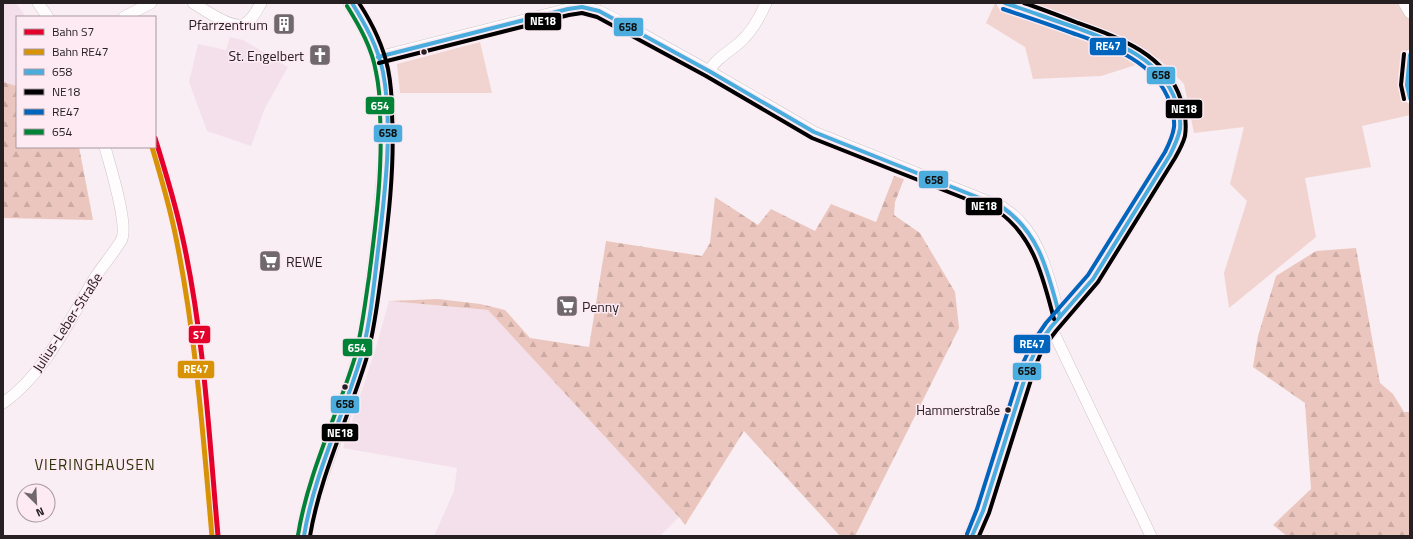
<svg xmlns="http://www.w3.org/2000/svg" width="1413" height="539" font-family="'Titillium Web',sans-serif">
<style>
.built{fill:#f4e0ea}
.green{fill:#f1d4cf}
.forest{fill:url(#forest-firs)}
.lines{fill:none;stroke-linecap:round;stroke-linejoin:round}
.street-casing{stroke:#cec5c9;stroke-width:12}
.secondary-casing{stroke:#cec5c9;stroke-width:18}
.primary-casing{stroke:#d1cccf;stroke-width:18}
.street{stroke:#fefcfd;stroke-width:11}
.secondary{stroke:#fbf7fa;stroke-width:16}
.primary{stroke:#f7f2f7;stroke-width:17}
.bus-1-casing{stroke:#fdeaf3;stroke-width:7}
.bus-2-casing{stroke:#fdeaf3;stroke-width:7}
.bus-3-casing{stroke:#fdeaf3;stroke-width:7}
.bus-4-casing{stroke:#fdeaf3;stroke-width:7}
.bus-1{stroke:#4aaddd;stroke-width:4}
.bus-2{stroke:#000;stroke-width:4}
.bus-3{stroke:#0065bd;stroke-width:4}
.bus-4{stroke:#008237;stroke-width:4}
.rail-1-casing{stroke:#fdeaf3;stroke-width:8}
.rail-2-casing{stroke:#fdeaf3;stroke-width:8}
.rail-1{stroke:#e4002b;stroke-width:5}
.rail-2{stroke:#d89205;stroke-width:5}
.bus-dot{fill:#272023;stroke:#fdeaf3;stroke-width:1.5}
.labels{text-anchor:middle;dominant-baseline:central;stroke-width:3;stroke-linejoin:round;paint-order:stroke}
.bus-label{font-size:13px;fill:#272023;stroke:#fdeaf3;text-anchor:end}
.poi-label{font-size:14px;fill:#272023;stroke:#fdeaf3;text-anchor:end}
.street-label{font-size:14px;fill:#272023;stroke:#fdeaf3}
.neighbourhood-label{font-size:15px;letter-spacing:1px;fill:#2d320a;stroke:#fdeaf3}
.line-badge{stroke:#fdeaf3;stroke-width:1.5}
.badge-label{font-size:11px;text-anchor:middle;font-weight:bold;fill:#fff}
.pale-badge-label{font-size:11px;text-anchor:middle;font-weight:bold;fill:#111}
</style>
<defs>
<pattern id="forest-firs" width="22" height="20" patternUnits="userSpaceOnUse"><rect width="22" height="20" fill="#ebc6be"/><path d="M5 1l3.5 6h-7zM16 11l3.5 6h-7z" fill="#caaaa3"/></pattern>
</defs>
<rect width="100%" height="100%" fill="#f9eef3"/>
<path class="built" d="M3,3H16L26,17H17V86L3,82Z
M230,37L243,40L288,67L265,108L251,146L207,131L189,82L198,44L226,50Z
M389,301L488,310L679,517L660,536H434L454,491L457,468L343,448L376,347Z"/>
<path class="green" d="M995,3H1410V115L1362,126L1371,167L1305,178L1316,237L1229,308L1224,273L1247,201L1230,184L1244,127L1194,133L1184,84L1158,58L1101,76L1033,79L1025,47L986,23Z
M480,42L492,93H400L397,64Z"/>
<path class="forest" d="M3,82L17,86V147H79L93,220L3,218Z
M894,176L904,179L895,202L894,215L920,233L955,292L959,328L855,536H840L744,431L685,525L679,517L488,310L389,301L438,299L480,304L505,310L530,338L589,347L606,241L702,256L710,243L715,197L758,225L771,209L815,231L831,204L876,222Z
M1356,248L1380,383L1393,394L1404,412H1410V536H1287L1273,525L1311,489L1305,403L1253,367L1258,336L1276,276L1316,251Z"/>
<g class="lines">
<g class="street-casing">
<path id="street" d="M38,3L48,17
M193,3C204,9 234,32 246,23C253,19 257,10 261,3
M1404,3L1410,13
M124,17L151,3
M1410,55L1407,85L1410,98
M378,57L568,9L582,7L599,11L619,21L709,71L814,132L1002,207C1009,212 1016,216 1021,223C1043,246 1051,287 1060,317
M709,71C718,57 726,54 738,44C750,34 760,17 766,3
M1051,327L1151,536
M3,403C44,375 69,321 94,279C103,265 114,253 122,239C128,222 110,166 105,147"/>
</g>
<g class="secondary-casing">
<path id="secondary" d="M304,536C308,506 319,478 329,449C339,423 349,396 357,369C368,337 371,302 376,268C382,221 387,174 387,126C386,111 386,96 384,81C381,54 367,26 352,3"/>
</g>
<g class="primary-casing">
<path id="primary" d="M972,536L983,511L1029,365L1038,345L1051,327L1093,279L1170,155C1173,148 1178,140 1179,133C1181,125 1180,116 1178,109C1168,60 1118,43 1076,28C1053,19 1029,11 1005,3"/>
</g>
<use href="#street" class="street"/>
<use href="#secondary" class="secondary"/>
<use href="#primary" class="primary"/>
<g class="bus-1-casing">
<path id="bus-1" d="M1410,55L1407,85L1410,98
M378,57L568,9L582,7L599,11L709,71L814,132L1002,207C1041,234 1048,274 1060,317
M304,536C314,474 343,417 361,357C370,325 373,292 377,259C384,200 394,130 383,72C378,47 365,24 352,3
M972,536L983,511L1029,365L1038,345L1051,327L1093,279L1170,155C1174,147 1178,139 1180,129C1181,120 1179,111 1176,102C1161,58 1117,43 1077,28C1053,20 1029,11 1005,3"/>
</g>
<g class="bus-2-casing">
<path id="bus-2" d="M1404,54L1401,85L1404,99
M379,63L569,15L582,13L597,17L706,76L812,138L999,212C1035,238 1043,279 1054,319
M310,536C320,476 348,419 366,360C374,333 377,305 381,277C388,224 395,168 392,114C392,99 391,84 388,69C383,45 372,23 359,3
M979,536L989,513L1035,367L1043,348L1056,331L1098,282L1175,158C1179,151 1183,144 1185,136C1187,123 1185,112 1181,100C1166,54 1120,38 1078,23C1060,16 1042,9 1024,3"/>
</g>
<g class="bus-3-casing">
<path id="bus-3" d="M967,534L977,509L1023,363L1033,342L1046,323L1088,275L1165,152C1169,144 1173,136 1174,127C1175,118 1172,111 1170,103C1156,62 1112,47 1075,34C1051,25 1027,17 1003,9"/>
</g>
<g class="bus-4-casing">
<path id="bus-4" d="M298,535C308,473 337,416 355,357C362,331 365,303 369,277C376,223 383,168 380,114C380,100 379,86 376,72C372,48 360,27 347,6"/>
</g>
<use href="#bus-1" class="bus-1"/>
<use href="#bus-2" class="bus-2"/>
<use href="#bus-3" class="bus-3"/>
<use href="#bus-4" class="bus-4"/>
<g class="rail-1-casing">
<path id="rail-1" d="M155,138C165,170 175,202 182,235C204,333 209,436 218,536"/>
</g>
<g class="rail-2-casing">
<path id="rail-2" d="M152,147C161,177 170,207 176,238C196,336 203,436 212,536"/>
</g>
<use href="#rail-1" class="rail-1"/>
<use href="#rail-2" class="rail-2"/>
</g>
<defs>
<g id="building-square" transform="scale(1.15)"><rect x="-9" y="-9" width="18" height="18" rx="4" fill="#70686c" stroke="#fdeaf3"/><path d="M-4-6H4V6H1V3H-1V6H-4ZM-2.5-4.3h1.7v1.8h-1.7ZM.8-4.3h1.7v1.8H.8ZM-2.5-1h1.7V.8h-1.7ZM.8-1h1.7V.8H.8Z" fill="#fff"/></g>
<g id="church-square" transform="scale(1.15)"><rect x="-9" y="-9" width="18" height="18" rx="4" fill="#70686c" stroke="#fdeaf3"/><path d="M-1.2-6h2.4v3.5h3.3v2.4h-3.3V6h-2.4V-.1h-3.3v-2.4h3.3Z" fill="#fff"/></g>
<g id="supermarket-square" transform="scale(1.15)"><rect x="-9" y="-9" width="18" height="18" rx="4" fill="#70686c" stroke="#fdeaf3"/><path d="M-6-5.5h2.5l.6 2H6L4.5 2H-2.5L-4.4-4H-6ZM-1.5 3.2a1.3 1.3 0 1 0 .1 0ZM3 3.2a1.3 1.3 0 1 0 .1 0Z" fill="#fff"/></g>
</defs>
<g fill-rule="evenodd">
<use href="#building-square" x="284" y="24"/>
<use href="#church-square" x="320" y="55"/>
<use href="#supermarket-square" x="270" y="261"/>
<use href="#supermarket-square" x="567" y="306"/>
</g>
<g class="bus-dot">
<circle cx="424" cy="52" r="3.5"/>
<circle cx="345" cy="387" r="3.5"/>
<circle cx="1008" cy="410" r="3.5"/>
</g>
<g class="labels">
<g class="bus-label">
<text x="1000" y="410">Hammerstraße</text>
</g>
<g class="poi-label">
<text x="268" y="24">Pfarrzentrum</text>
<text x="304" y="55">St. Engelbert</text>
<text x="286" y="261" text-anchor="start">REWE</text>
<text x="582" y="306" text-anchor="start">Penny</text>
</g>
<g class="street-label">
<text transform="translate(67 322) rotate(-57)">Julius-Leber-Straße</text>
</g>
<g class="neighbourhood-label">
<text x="95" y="464">VIERINGHAUSEN</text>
</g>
</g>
<g class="line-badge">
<rect x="524" y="12" width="38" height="19" rx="4" fill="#000"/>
<rect x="613" y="17" width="31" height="20" rx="4" fill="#4aaddd"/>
<rect x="1089" y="37" width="38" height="19" rx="4" fill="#0065bd"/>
<rect x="1146" y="66" width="30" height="19" rx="4" fill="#4aaddd"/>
<rect x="365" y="96" width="30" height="19" rx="4" fill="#008237"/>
<rect x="1165" y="99" width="38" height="20" rx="4" fill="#000"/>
<rect x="373" y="124" width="30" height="19" rx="4" fill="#4aaddd"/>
<rect x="918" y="170" width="31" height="19" rx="4" fill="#4aaddd"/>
<rect x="965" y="197" width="38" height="19" rx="4" fill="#000"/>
<rect x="188" y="325" width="23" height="19" rx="4" fill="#e4002b"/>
<rect x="1013" y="334" width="38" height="20" rx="4" fill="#0065bd"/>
<rect x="342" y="338" width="31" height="19" rx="4" fill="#008237"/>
<rect x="177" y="360" width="38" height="19" rx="4" fill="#d89205"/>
<rect x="1012" y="362" width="30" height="19" rx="4" fill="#4aaddd"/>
<rect x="330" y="395" width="30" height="19" rx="4" fill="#4aaddd"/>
<rect x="321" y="423" width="38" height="19" rx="4" fill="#000"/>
</g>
<g class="badge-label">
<text x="543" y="25">NE18</text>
<text x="1108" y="50">RE47</text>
<text x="380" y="110">654</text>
<text x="1184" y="113">NE18</text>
<text x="984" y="210">NE18</text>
<text x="199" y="339">S7</text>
<text x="1032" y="348">RE47</text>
<text x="357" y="352">654</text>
<text x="196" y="373">RE47</text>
<text x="340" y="437">NE18</text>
</g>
<g class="pale-badge-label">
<text x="628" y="31">658</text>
<text x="1161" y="79">658</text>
<text x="388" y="137">658</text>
<text x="934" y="184">658</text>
<text x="1027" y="375">658</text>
<text x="345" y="408">658</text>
</g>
<rect width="1413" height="539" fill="none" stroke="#272023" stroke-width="8"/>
<rect x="16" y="16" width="140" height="132" fill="#fdeaf3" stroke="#a799a0"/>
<rect x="24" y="29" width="20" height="6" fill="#e4002b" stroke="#a799a0"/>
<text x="52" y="36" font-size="12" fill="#272023">Bahn S7</text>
<rect x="24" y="49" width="20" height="6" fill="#d89205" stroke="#a799a0"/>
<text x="52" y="56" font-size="12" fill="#272023">Bahn RE47</text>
<rect x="24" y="69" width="20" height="6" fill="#4aaddd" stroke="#a799a0"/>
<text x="52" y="76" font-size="12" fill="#272023">658</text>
<rect x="24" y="89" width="20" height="6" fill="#000000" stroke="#a799a0"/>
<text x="52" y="96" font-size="12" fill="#272023">NE18</text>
<rect x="24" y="109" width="20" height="6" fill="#0065bd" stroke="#a799a0"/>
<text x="52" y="116" font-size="12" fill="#272023">RE47</text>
<rect x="24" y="129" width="20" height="6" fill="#008237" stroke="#a799a0"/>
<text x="52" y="136" font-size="12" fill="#272023">654</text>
<g transform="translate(36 503) rotate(156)"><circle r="19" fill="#fdeaf3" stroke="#a799a0"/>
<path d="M0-3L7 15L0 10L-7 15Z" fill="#70686c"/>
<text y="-6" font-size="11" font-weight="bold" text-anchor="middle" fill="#272023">N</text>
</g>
</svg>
